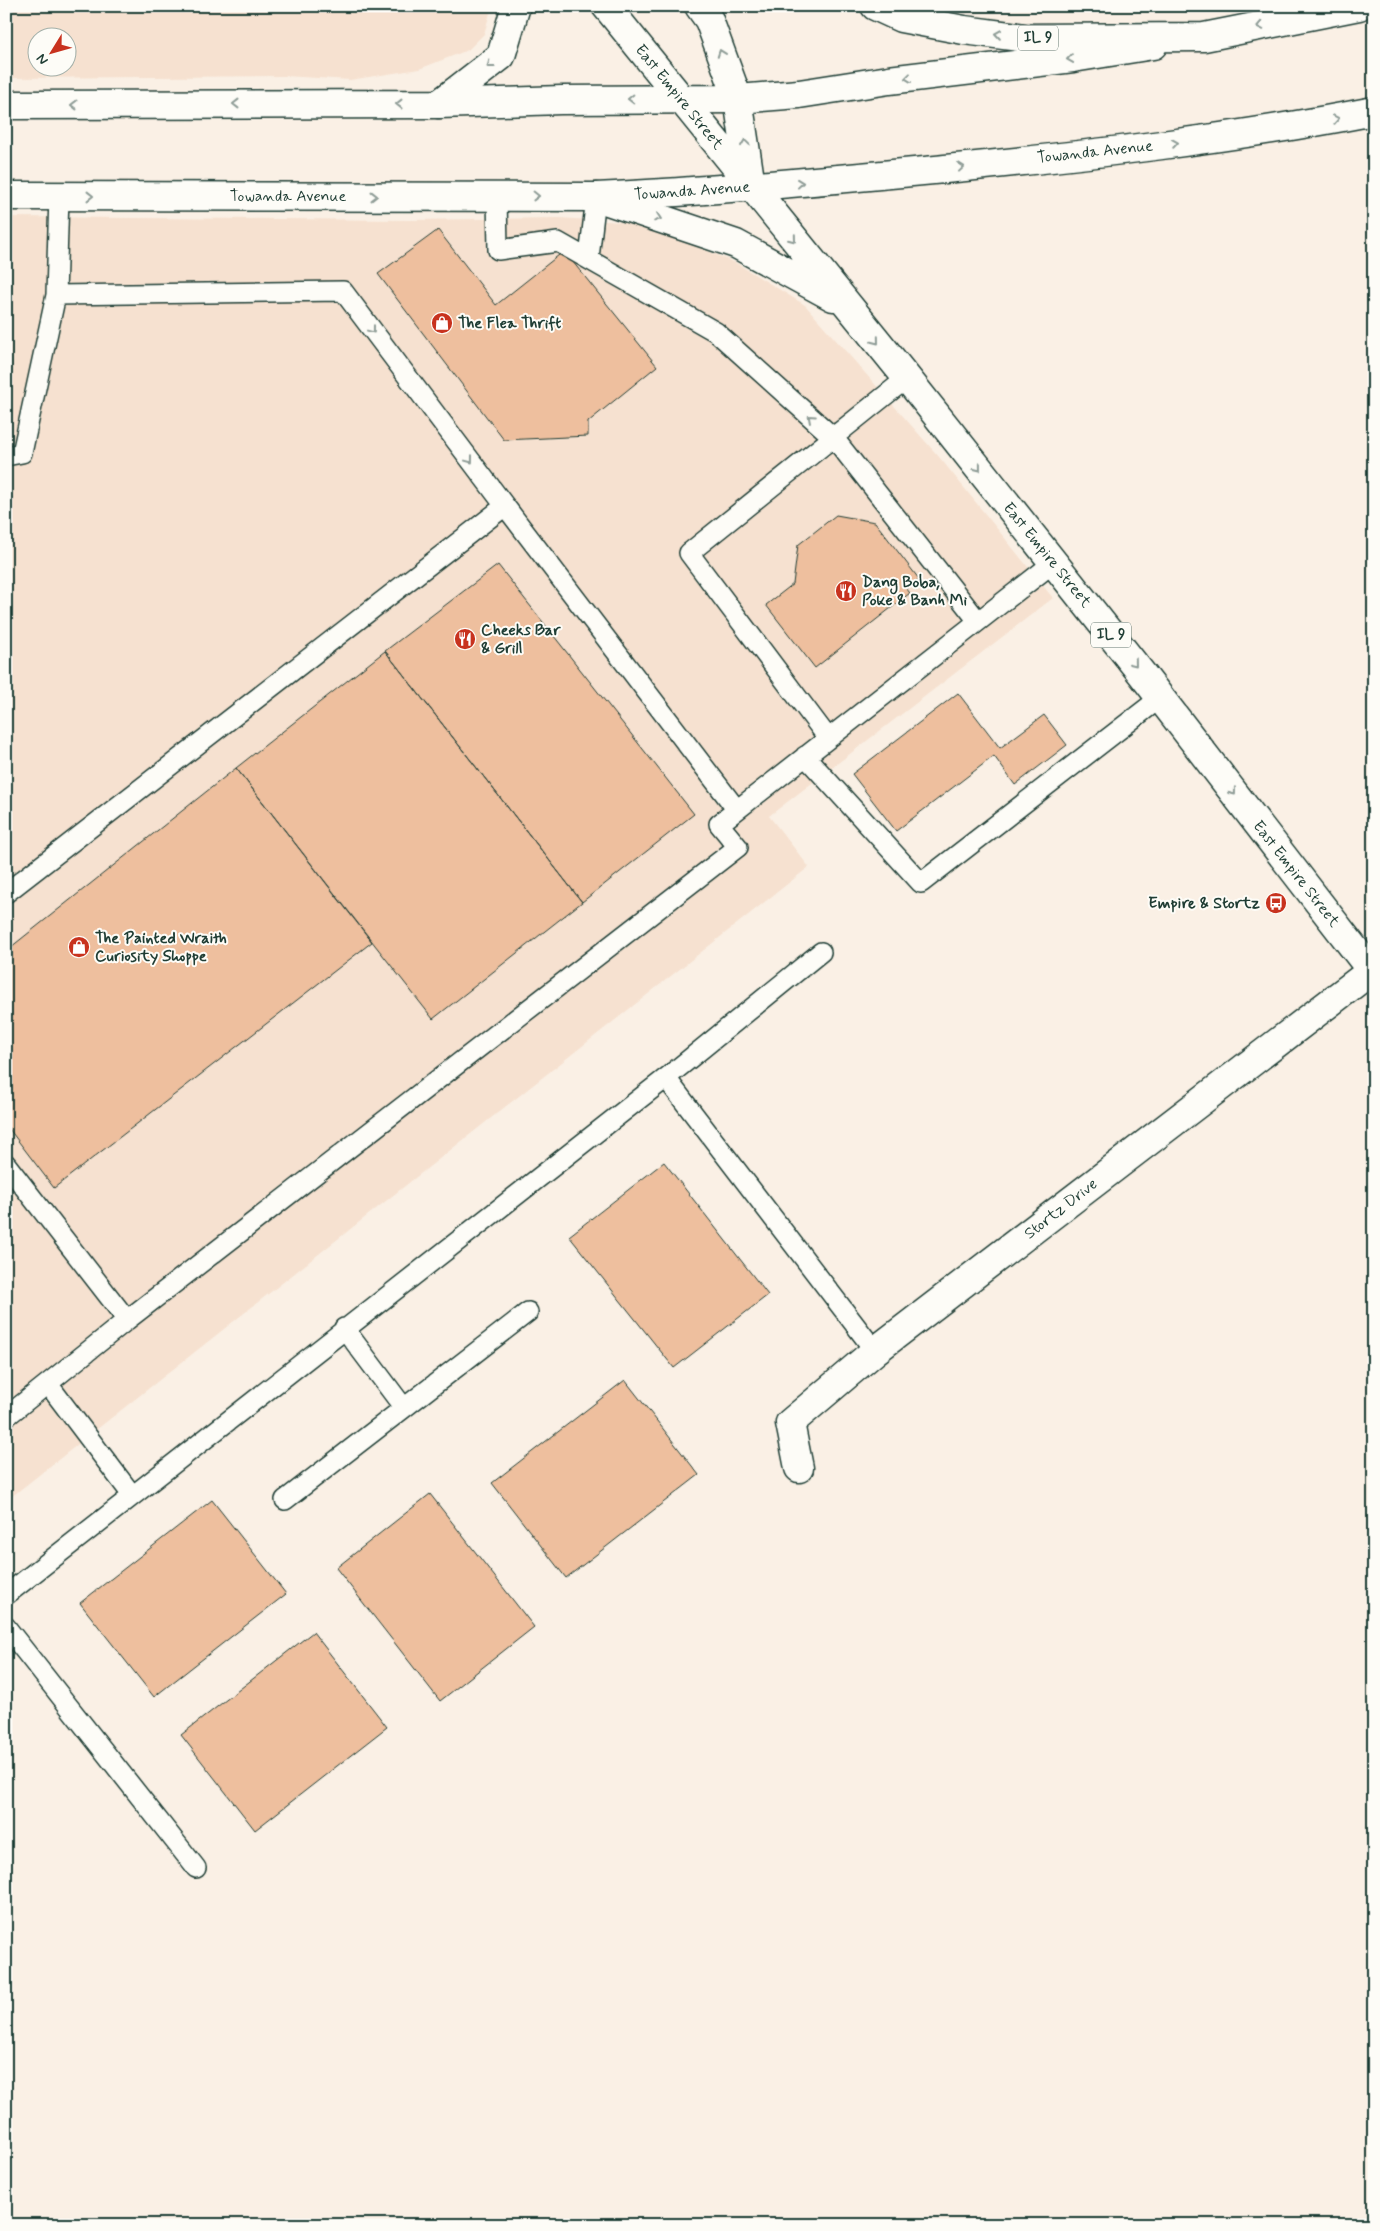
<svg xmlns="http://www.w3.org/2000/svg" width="1380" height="2231" font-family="Mynerve,sans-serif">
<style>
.built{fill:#f6e1d0;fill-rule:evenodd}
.building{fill:#eebf9e;stroke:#1f3d34}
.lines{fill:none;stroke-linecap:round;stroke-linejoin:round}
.service-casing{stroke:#1f3d34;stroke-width:22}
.minor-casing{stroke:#1f3d34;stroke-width:31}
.secondary-casing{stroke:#1f3d34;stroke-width:31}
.primary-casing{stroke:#1f3d34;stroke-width:31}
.service{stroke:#fdfcf7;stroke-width:19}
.minor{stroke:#fdfcf7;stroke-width:28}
.secondary{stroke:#fdfcf7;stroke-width:28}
.primary{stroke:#fdfcf7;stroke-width:28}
.oneway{stroke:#8e9c96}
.labels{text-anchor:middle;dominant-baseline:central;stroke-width:4;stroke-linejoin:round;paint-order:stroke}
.shield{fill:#fdfcf7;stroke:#62766e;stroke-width:1}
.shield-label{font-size:15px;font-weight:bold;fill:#1f3d34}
.street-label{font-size:16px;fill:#1f3d34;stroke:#fdfcf7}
.poi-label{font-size:16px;font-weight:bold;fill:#1f3d34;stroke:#fdfcf7;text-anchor:start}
</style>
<rect width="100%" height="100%" fill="#faf0e5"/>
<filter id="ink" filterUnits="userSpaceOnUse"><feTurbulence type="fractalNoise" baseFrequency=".02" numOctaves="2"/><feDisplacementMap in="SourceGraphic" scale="10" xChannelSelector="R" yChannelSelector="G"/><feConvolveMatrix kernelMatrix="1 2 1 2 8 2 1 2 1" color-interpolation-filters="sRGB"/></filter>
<g filter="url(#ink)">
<path class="built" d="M6,6H492L484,34L468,50L419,69L350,80L285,76L6,78ZM38,38H68V68H38Z
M6,217L410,220L559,218L621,222L672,236L736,263L805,305L940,458L1053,598L769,816L809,867L6,1501Z"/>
<path class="building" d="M438,230L496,305L564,251L657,366L588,422V436L504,440L378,274Z
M836,515L875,522L919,579L906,588L910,593L815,668L766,605L793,584L798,545Z
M498,565L694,814L582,902L385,651Z
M385,651L582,902L433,1019L236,768Z
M958,693L1000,748L1044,715L1067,745L1015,785L994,756L896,831L852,774Z
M236,768L372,942L54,1188L6,1125V951Z
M664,1162L768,1295L674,1368L569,1236Z
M625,1380L699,1475L566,1578L492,1483Z
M430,1494L534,1627L440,1701L336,1568Z
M212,1500L286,1594L154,1697L80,1603Z
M313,1632L387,1727L255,1830L181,1735Z"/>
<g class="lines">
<g class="service-casing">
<path id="service" d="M59,196L56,295L343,291L505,506
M497,196L498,250L558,242L716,332L834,438L978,621
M589,258L596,197
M6,456L22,453L56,295
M828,738L689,553L907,378
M805,756L921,883L1160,698
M6,893L505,506L737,810
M666,1078L821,952
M6,1164L127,1320L6,1417
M127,1320L738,847L719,824L1053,563
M344,1328L404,1408L528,1312
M48,1384L132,1495
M285,1500L404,1408
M6,1595L666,1078L875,1351
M6,1627L196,1868"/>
</g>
<g class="minor-casing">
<path id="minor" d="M799,1468L790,1423L875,1351L1371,971"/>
</g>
<g class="secondary-casing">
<path id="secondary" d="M6,105L439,104L561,100L738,99L799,94L889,80L1073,58L1153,45
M6,196L596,197C712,191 828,180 945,169C1088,155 1232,139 1374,111"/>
</g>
<g class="primary-casing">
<path id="primary" d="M606,6L907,378L1142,674L1374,974
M699,6L709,20L738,99L751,186
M875,6L901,18L964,30L1026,38L1204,37L1359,6
M439,104L501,56L516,6
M596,197L736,244L833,297"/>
</g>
<use href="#service" class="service"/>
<use href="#minor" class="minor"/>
<use href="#secondary" class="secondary"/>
<use href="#primary" class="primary"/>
</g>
<defs><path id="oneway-chevron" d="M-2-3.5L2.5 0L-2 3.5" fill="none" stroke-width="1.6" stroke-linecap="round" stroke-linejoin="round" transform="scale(1.25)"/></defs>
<g class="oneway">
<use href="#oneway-chevron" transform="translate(1260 26) rotate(169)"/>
<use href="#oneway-chevron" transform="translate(998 34) rotate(-172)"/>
<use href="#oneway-chevron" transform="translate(721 53) rotate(-110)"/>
<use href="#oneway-chevron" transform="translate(1070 59) rotate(172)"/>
<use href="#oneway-chevron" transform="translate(490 65) rotate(143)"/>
<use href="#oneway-chevron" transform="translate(908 78) rotate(173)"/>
<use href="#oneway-chevron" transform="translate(631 99) rotate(179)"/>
<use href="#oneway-chevron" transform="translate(236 104) rotate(180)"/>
<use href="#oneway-chevron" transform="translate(399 104) rotate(180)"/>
<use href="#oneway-chevron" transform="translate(74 105) rotate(180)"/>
<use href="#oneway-chevron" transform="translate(1336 119) rotate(-11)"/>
<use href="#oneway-chevron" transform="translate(745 143) rotate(-98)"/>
<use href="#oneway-chevron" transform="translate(1175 143) rotate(-9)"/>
<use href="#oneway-chevron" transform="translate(961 167) rotate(-6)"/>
<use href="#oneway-chevron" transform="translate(800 183) rotate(-6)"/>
<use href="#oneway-chevron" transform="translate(90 196)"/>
<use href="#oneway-chevron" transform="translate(374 196)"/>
<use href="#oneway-chevron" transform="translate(536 196) rotate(1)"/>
<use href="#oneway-chevron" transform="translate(658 218) rotate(19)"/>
<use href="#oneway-chevron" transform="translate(793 239) rotate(51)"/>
<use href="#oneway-chevron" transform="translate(372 330) rotate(53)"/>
<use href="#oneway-chevron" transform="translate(876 341) rotate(51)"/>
<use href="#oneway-chevron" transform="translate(811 418) rotate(-138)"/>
<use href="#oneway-chevron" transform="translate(470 460) rotate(53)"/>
<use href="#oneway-chevron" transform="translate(978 468) rotate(52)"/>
<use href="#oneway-chevron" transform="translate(1134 663) rotate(51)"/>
<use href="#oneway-chevron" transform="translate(1233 792) rotate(52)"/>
</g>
</g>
<defs>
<g id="shop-disc" transform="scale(1.125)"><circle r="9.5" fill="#c8321e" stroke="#fdfcf7"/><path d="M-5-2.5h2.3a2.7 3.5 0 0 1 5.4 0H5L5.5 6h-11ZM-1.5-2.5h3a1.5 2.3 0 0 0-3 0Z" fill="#fff"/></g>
<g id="restaurant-disc" transform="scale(1.125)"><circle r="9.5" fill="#c8321e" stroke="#fdfcf7"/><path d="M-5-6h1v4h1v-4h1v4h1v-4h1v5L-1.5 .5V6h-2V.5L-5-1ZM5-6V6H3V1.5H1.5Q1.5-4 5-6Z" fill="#fff"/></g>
<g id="bus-disc" transform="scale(1.125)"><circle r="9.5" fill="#c8321e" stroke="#fdfcf7"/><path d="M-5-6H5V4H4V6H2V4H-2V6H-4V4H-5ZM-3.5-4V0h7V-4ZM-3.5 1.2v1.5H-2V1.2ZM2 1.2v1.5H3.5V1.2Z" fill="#fff"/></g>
</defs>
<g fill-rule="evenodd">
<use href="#shop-disc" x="442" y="323"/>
<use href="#restaurant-disc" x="846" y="591"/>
<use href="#restaurant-disc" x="465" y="639"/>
<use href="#bus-disc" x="1276" y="903"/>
<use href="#shop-disc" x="79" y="947"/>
</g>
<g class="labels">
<g class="shield">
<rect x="1018" y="25.5" width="40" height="25" rx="4"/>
<rect x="1091" y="622.5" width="40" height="25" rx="4"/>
</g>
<g class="shield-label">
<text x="1038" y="38">IL 9</text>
<text x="1111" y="635">IL 9</text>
</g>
<g class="street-label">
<text transform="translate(679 97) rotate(51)">East Empire Street</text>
<text transform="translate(1095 152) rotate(-6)">Towanda Avenue</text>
<text transform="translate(692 191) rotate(-4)">Towanda Avenue</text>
<text x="288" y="196">Towanda Avenue</text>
<text transform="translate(1047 555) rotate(51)">East Empire Street</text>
<text transform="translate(1296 874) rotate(52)">East Empire Street</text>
<text transform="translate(1061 1209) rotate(-38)">Stortz Drive</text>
</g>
<g class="poi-label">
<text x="458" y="323">The Flea Thrift</text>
<text x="862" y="582">Dang Boba,<tspan x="862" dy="18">Poke &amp; Banh Mi</tspan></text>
<text x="481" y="630">Cheeks Bar<tspan x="481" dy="18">&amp; Grill</tspan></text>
<text x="1260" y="903" text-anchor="end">Empire &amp; Stortz</text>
<text x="95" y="938">The Painted Wraith<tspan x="95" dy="18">Curiosity Shoppe</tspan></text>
</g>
</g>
<rect width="1380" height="2231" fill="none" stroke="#fdfcf7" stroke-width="25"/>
<rect x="12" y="12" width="1355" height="2206" fill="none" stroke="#1f3d34" stroke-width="2" filter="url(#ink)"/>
<g transform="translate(52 52) rotate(233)"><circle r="24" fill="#fdfcf7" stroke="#a4b0a9"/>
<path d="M0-4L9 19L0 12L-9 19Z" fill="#c8321e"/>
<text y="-8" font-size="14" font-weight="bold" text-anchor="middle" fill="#1f3d34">N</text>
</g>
</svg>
